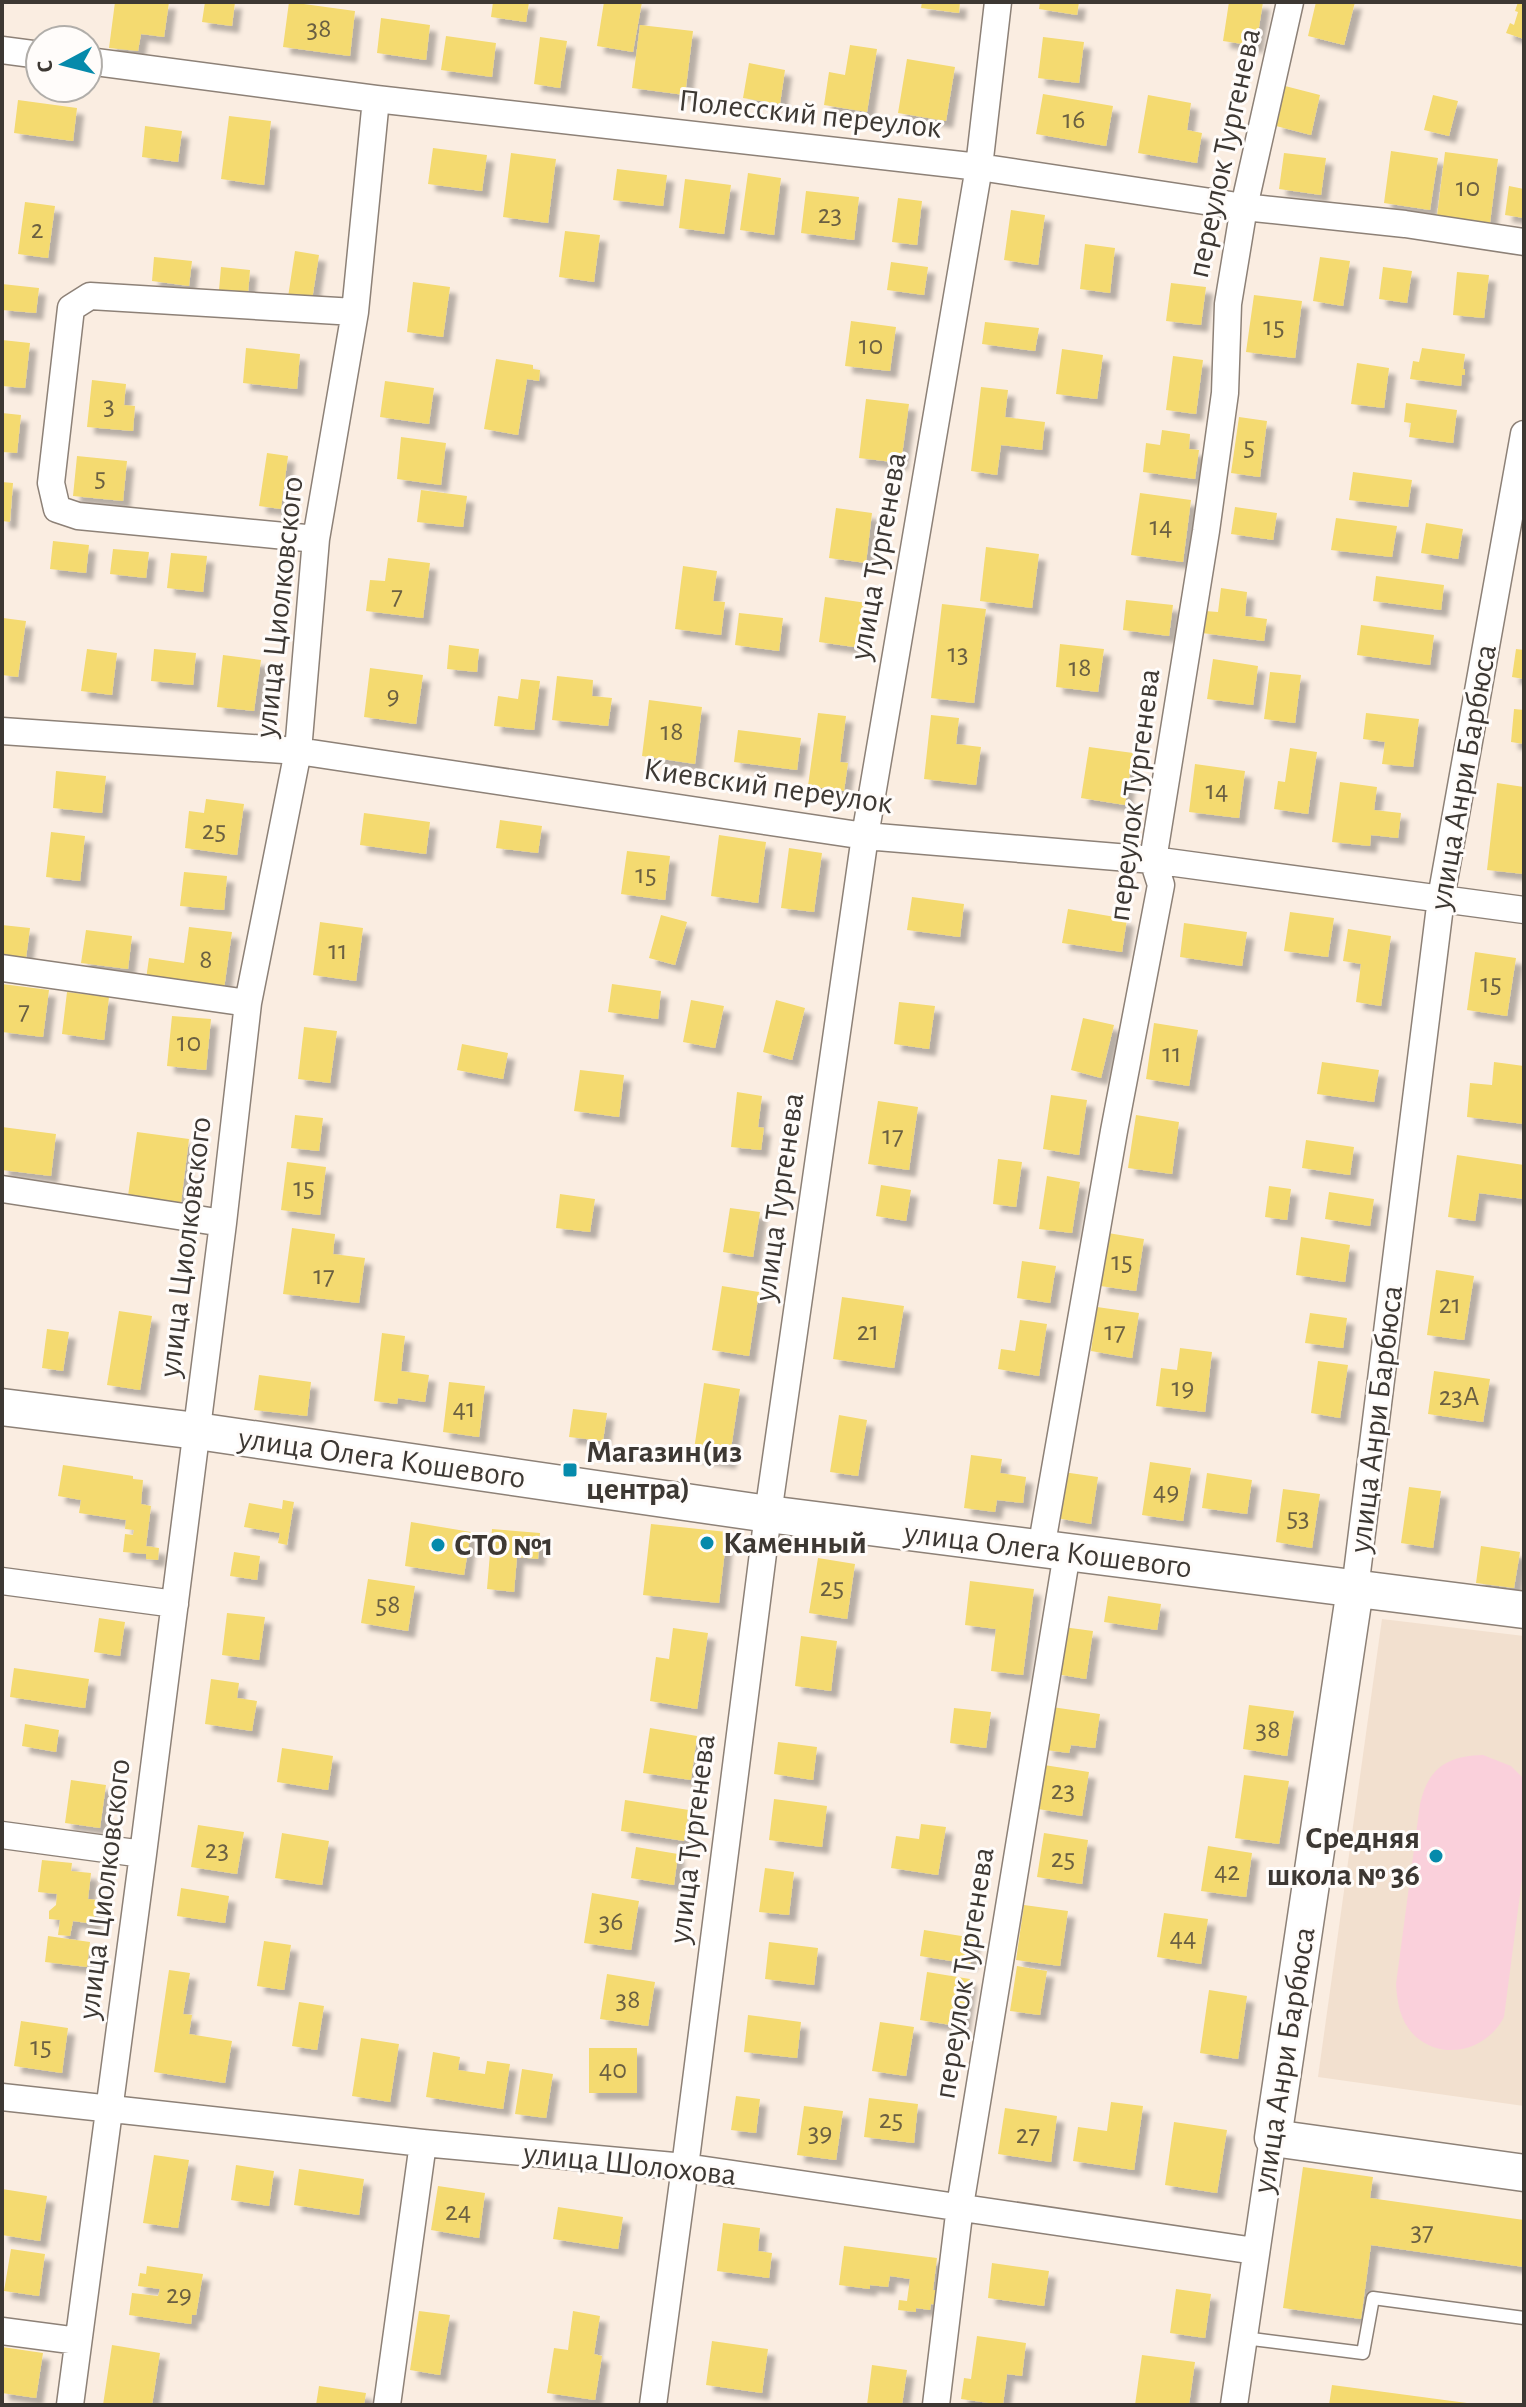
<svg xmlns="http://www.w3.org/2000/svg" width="1526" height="2407" font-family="'Alegreya Sans',sans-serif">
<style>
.built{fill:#f2e0cf}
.green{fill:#fad0db}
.building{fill:#f4da70;filter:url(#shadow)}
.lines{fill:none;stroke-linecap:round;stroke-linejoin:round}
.lane-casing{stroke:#8d8177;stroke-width:15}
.street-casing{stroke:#8d8177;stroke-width:29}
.secondary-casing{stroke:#8d8177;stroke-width:39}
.lane{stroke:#fff;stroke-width:12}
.street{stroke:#fff;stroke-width:26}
.secondary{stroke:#fff;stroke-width:36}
.poi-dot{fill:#068aab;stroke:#fffcfa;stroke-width:3}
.labels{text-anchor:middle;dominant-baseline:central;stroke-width:6;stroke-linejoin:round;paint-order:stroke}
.number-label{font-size:28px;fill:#6b6042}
.street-label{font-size:32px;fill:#3d3833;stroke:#fffcfa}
.poi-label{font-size:32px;font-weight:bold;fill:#3d3833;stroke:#fffcfa;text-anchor:start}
</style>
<defs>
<filter id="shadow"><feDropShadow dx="7" dy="7" stdDeviation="2" flood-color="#0004"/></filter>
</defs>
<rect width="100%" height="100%" fill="#faede1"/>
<path class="built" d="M1382,1619L1524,1636V2106L1318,2077Z"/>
<path class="green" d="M1483,1755L1511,1766L1524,1779V1864L1504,2017C1487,2050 1444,2062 1415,2036C1400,2022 1397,2002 1396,1984L1420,1804C1428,1768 1447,1756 1483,1755Z"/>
<path class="building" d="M115,2H169L164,37L141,34L138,51L109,48Z
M205,2H235L232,26L202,22Z
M289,2L355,11L350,56L283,47Z
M493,2H529L526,22L491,17Z
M604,2H642L633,52L597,46Z
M922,2H960L959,13L921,8Z
M1040,2H1079L1077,15L1039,9Z
M1229,2H1263L1256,46L1223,41Z
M1316,2H1355L1344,45L1308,36Z
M1518,2L1524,4V39L1506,33L1510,23L1514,25L1518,12L1515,11Z
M381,18L430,25L426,60L377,53Z
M640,25L693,31L685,95L632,88Z
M446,36L496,43L492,77L441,70Z
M540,37L567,41L560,88L534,84Z
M1043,37L1084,42L1079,83L1038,78Z
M850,45L877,49L867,112L824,105L829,72L845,75Z
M907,59L955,67L946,121L898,113Z
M749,63L785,70L780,104L743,98Z
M1285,86L1320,95L1311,135L1276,126Z
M1043,94L1113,106L1106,146L1036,134Z
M1148,95L1191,103L1187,130L1202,133L1197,163L1138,153Z
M1433,95L1458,101L1449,136L1424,130Z
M18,100L77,108L73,141L14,133Z
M229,116L271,121L264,185L221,179Z
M145,126L182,131L178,162L142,157Z
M433,148L487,155L482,191L428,184Z
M1391,151L1438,158L1430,210L1384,203Z
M1445,152L1498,159L1490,223L1437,216Z
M511,153L556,159L548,223L503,217Z
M1284,153L1326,158L1321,195L1279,189Z
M617,169L667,175L663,206L613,200Z
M748,173L781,178L774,235L740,230Z
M685,179L731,185L724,234L679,228Z
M1509,186L1524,189V218L1505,215Z
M806,191L859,197L854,240L801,233Z
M898,198L922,201L917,245L892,242Z
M25,202L55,206L48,258L18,254Z
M1011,210L1045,215L1038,265L1004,260Z
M565,231L600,235L594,282L559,277Z
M1085,244L1115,248L1110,293L1080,289Z
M295,251L319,255L312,300L288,297Z
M154,257L192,261L189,286L152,281Z
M1320,257L1350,261L1343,306L1313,301Z
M891,262L928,267L924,295L887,290Z
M221,267L250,270L248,294L219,290Z
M1383,267L1412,271L1407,303L1379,299Z
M1457,272L1489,275L1484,318L1453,315Z
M413,282L450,287L443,337L407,332Z
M1171,283L1206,287L1201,325L1166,321Z
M2,284L39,288L36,313L2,310Z
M1254,295L1302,301L1295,358L1246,352Z
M851,321L896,327L890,371L845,366Z
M985,322L1039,328L1035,351L982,344Z
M2,340L30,343L25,388L2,386Z
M246,348L300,354L297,389L243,383Z
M1422,348L1465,354L1463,369H1465V375H1462L1461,386L1410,379L1413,361L1419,362Z
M1062,349L1103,355L1097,399L1056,394Z
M1173,356L1203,360L1196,414L1166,410Z
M496,359L533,365V369L540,370L539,381L527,379L518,435L484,429Z
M1357,363L1389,368L1384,408L1351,404Z
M92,380L126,384L124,405L135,406L133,431L87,427Z
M385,381L434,388L429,424L380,417Z
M981,387L1008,390L1005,417L1045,422L1042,450L1001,445L997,475L971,471Z
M866,399L909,404L901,463L859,458Z
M1406,403L1457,410L1453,443L1409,437L1411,423L1404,422Z
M2,413L21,415L17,453L2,452Z
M1239,417L1267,421L1260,477L1231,473Z
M1162,430L1190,434L1189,449L1199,450L1195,479L1143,472L1146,443L1160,445Z
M401,437L446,443L441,485L397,479Z
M267,453L288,456L281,509L259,506Z
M77,456L127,461L123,501L73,496Z
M1353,472L1412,480L1408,507L1349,500Z
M2,482L13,483L10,522L2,521Z
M421,490L467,496L463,527L417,522Z
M1140,493L1191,500L1183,562L1131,555Z
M1235,507L1277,513L1273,540L1231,534Z
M836,508L872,513L866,563L829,558Z
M1336,518L1397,526L1392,557L1331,550Z
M1426,523L1463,529L1458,559L1421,553Z
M53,541L89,545L86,573L50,569Z
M986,547L1039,554L1032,608L980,601Z
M113,549L149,552L146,578L110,574Z
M171,553L207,556L203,592L167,588Z
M388,558L430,563L423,618L366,611L370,580L385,581Z
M683,566L717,571L713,601L725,602L721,635L675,629Z
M1376,576L1444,585L1441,610L1373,601Z
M1221,588L1247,592L1245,616L1267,619L1264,641L1202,633L1205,611L1218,612Z
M825,597L867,603L861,648L819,642Z
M1126,600L1173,605L1169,636L1123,630Z
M942,604L986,609L974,703L931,698Z
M739,613L783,618L779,651L735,645Z
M3,618L26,621L18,677L2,675Z
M1361,625L1434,635L1430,665L1357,655Z
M1060,644L1104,649L1098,692L1056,687Z
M449,645L479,649L477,672L447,669Z
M87,649L117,653L112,695L81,691Z
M154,649L196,653L193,685L151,681Z
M1516,649L1524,650V679L1512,677Z
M223,655L261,660L254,711L217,707Z
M1213,659L1258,666L1253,705L1207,699Z
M370,668L423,675L416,724L364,717Z
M1270,672L1301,675L1295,723L1264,719Z
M557,676L593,680L592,696L612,698L608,726L552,720Z
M521,679L540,681L534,730L494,726L498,696L518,699Z
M649,700L702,707L695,764L642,756Z
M1514,709L1524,710V744L1511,742Z
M818,713L846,716L840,762L848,763L844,791L808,786Z
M1366,713L1419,719L1413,767L1382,764L1385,742L1363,739Z
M931,715L959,718L956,744L981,747L976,785L924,779Z
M738,730L801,738L797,770L734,762Z
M1089,747L1133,753L1125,805L1081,798Z
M1290,748L1317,752L1308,814L1274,809L1278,781L1285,782Z
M1195,764L1245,771L1239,818L1189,812Z
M56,771L106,776L102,813L53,808Z
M1340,782L1377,787L1374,810L1401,813L1398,838L1371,835L1370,846L1332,842Z
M1497,783L1524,787V874L1487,870Z
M206,799L244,804L237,855L185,848L189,811L204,813Z
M364,813L430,822L426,854L360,845Z
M500,820L542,826L538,853L496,848Z
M51,832L85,836L80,881L46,877Z
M719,835L766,842L758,903L711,896Z
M789,848L822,853L814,912L781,908Z
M627,851L670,856L665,900L621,894Z
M184,872L227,876L224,910L180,906Z
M912,897L964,904L960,937L907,930Z
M1068,909L1127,919L1122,952L1062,943Z
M1290,912L1334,918L1328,957L1284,951Z
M661,915L687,922L675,965L649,958Z
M320,922L363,928L356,981L313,975Z
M1184,923L1247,932L1242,966L1180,957Z
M2,925L30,928L26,958L2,954Z
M189,927L232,932L223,996L145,986L149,958L184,963Z
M1348,929L1391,936L1381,1006L1356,1002L1361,964L1343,961Z
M86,930L132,936L128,969L81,963Z
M1475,952L1516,958L1507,1016L1467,1010Z
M2,984L49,990L43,1037L2,1032Z
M612,984L661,991L658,1019L608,1012Z
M67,992L109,997L104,1040L62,1034Z
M691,1000L724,1006L715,1048L683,1042Z
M776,1000L805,1008L792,1060L763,1052Z
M899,1002L935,1006L929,1049L894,1044Z
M172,1016L211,1019L206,1070L167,1066Z
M1083,1018L1114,1025L1101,1078L1071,1070Z
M1154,1023L1198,1030L1189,1086L1146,1079Z
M304,1027L337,1031L330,1083L298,1079Z
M462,1044L508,1053L503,1079L457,1070Z
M1322,1062L1379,1070L1374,1102L1317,1094Z
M1494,1062L1524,1066V1124L1467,1117L1470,1083L1492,1085Z
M580,1070L624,1075L619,1117L574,1111Z
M737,1092L762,1096L758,1127L764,1128L761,1150L731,1147Z
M1051,1095L1087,1100L1079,1155L1043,1149Z
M878,1101L918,1107L909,1170L868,1164Z
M295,1115L323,1118L319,1151L291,1148Z
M1136,1115L1179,1122L1172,1174L1128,1168Z
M2,1127L56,1134L51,1176L2,1170Z
M137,1132L189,1139L181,1203L128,1196Z
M1306,1140L1354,1147L1350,1175L1302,1168Z
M1457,1155L1524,1165V1199L1479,1193L1475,1221L1448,1217Z
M998,1159L1022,1162L1016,1207L993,1204Z
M287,1162L326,1167L320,1215L281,1210Z
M1047,1176L1080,1182L1072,1233L1039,1229Z
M881,1185L911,1190L906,1221L876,1216Z
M1269,1186L1291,1189L1287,1220L1265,1217Z
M1329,1192L1374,1199L1370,1226L1325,1219Z
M560,1194L595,1199L590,1232L556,1228Z
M730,1208L760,1212L753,1257L723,1252Z
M292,1228L335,1234L333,1254L365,1258L359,1303L283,1294Z
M1108,1233L1144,1239L1136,1291L1100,1286Z
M1301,1237L1350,1245L1345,1282L1296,1275Z
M1022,1261L1056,1266L1050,1303L1017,1298Z
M1436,1270L1474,1276L1464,1340L1427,1335Z
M722,1286L759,1292L749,1356L712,1350Z
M842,1297L904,1306L894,1368L833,1359Z
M1097,1307L1139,1313L1132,1358L1091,1351Z
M119,1311L152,1316L140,1390L107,1385Z
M1310,1313L1347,1318L1343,1348L1305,1343Z
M1020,1320L1047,1324L1039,1376L998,1369L1001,1349L1015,1351Z
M47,1329L69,1332L63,1371L42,1368Z
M382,1333L405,1336L401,1371L429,1375L425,1402L398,1398L397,1404L374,1401Z
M1180,1348L1212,1352L1205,1412L1156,1406L1161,1368L1177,1370Z
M1318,1361L1348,1365L1340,1418L1311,1413Z
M1434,1371L1490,1379L1483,1422L1428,1414Z
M259,1375L311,1382L307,1416L254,1410Z
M449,1382L485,1386L479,1437L443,1432Z
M704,1383L740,1389L729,1462L693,1456Z
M573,1409L607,1413L603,1441L569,1437Z
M839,1415L867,1420L858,1476L830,1472Z
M971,1455L1002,1459L1000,1473L1026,1477L1023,1503L997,1500L995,1512L964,1508Z
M1150,1462L1191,1468L1183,1521L1142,1515Z
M63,1465L133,1476V1479L143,1480L141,1504L151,1506L146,1546L159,1548L158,1560L146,1559V1554L123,1552L125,1534L133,1535L134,1530L125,1529L126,1520L79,1513L81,1500L58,1496Z
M1063,1472L1098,1477L1091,1524L1056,1518Z
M1207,1473L1252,1480L1247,1514L1202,1508Z
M1409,1487L1441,1491L1433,1548L1401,1543Z
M1283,1489L1320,1494L1312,1548L1276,1542Z
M283,1500L294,1502L287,1545L278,1543L280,1533L244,1527L249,1503L282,1509Z
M411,1522L471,1532L464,1575L405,1566Z
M651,1524L727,1532L719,1603L643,1595Z
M492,1529L540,1533L538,1559L517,1557L514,1592L487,1589Z
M1481,1546L1520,1552L1514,1588L1476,1583Z
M234,1552L260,1556L257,1580L230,1576Z
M818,1558L855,1564L847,1619L809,1613Z
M368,1579L415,1586L408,1631L361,1623Z
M970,1581L1034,1589L1023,1675L991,1671L996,1629L965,1625Z
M1108,1596L1161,1604L1157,1630L1104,1622Z
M227,1613L265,1617L259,1660L222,1655Z
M99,1618L125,1622L120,1656L94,1652Z
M1063,1627L1093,1631L1086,1679L1056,1674Z
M673,1628L708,1633L697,1709L650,1701L656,1657L669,1659Z
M801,1636L837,1641L831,1691L795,1686Z
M14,1668L89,1679L85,1708L10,1697Z
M211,1679L239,1683L237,1698L257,1701L252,1731L205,1724Z
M1249,1705L1294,1711L1287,1756L1243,1749Z
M1052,1707L1100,1714L1095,1748L1071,1745L1069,1753L1046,1750Z
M954,1708L991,1712L986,1748L950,1743Z
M25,1724L59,1730L56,1752L22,1746Z
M650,1728L697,1736L691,1780L643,1773Z
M778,1742L817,1747L813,1780L774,1774Z
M282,1748L333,1756L328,1790L277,1782Z
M1044,1765L1089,1772L1082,1816L1038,1809Z
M1244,1775L1289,1781L1279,1844L1235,1838Z
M71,1780L106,1785L100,1828L65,1823Z
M774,1799L827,1806L822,1847L769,1840Z
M625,1800L689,1810L684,1841L621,1831Z
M921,1824L946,1827L938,1875L891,1868L896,1836L919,1839Z
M198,1825L244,1832L237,1874L191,1867Z
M282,1833L329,1841L322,1885L275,1878Z
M1044,1833L1088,1840L1082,1884L1037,1877Z
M1208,1846L1252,1853L1246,1897L1201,1891Z
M636,1847L678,1854L674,1885L631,1878Z
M42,1860L72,1863L71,1871L91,1873L88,1899L97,1900L94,1924L73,1921L70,1936L58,1935L60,1920L49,1919V1911L56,1905L57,1894L38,1892Z
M765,1868L794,1872L789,1915L759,1912Z
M181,1888L229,1896L225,1923L177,1916Z
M592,1893L639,1901L631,1950L584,1943Z
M1024,1905L1068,1911L1060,1966L1016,1960Z
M1164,1913L1208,1919L1201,1964L1157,1957Z
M924,1930L974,1938L970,1964L920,1956Z
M48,1936L90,1942L87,1967L45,1962Z
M264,1941L291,1945L284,1990L257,1986Z
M769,1942L818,1948L814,1985L765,1979Z
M1017,1966L1047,1971L1040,2015L1010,2011Z
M169,1970L190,1973L183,2014L192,2015L189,2034L232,2041L225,2083L154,2072Z
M927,1972L970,1979L963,2027L920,2020Z
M607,1974L655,1982L648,2026L600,2019Z
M1209,1990L1247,1996L1238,2059L1200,2053Z
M299,2002L324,2006L317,2050L292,2046Z
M748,2015L801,2022L797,2058L744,2052Z
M21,2021L68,2028L62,2073L14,2066Z
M880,2022L914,2027L906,2076L872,2071Z
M361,2038L399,2044L390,2102L352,2096Z
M589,2048H637V2093H589Z
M433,2052L460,2057L458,2070L485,2074L487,2061L510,2064L503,2109L426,2097Z
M522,2069L553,2074L546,2118L515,2114Z
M736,2096L760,2099L756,2133L731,2130Z
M869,2098L918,2104L914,2143L864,2137Z
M1111,2102L1143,2106L1134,2170L1073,2161L1078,2127L1107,2131Z
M804,2106L843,2111L836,2160L797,2155Z
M1005,2108L1057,2116L1051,2162L998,2154Z
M1174,2122L1227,2130L1217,2193L1165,2185Z
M154,2155L189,2160L178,2228L143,2223Z
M236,2165L274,2171L269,2206L231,2200Z
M1303,2167L1373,2177L1370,2198L1524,2220V2267L1371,2245L1361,2319L1283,2308Z
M299,2169L364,2179L359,2215L294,2205Z
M438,2186L485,2193L479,2238L431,2230Z
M2,2189L47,2196L40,2241L2,2235Z
M558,2207L623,2217L618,2249L553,2239Z
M723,2223L760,2228L758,2251L772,2253L769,2278L717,2271Z
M844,2246L937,2258L933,2290L943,2291L941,2305L931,2304L930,2310L916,2308V2312L898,2310L899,2300L907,2301L910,2279L890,2276L888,2287L870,2285V2289L839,2285Z
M11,2249L45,2254L39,2296L4,2291Z
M992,2263L1049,2271L1044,2306L988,2298Z
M147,2266L203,2274L196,2315H192L191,2324L129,2315L132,2293L158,2296L160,2289L138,2286L140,2273L146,2274Z
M1176,2289L1211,2294L1205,2338L1170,2333Z
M419,2311L450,2315L440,2375L410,2370Z
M573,2311L600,2316L594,2354L602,2356L595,2400L547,2393L554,2348L568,2350Z
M977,2336L1026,2343L1022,2376L1007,2374L1003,2405L961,2399L964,2378L971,2379Z
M712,2341L768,2349L762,2393L706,2385Z
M112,2345L160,2353L152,2405H103Z
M2,2347L43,2353L36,2398L2,2393Z
M1142,2355L1195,2362L1189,2405H1135Z
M872,2365L907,2370L902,2405H867Z
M1332,2385L1467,2403V2405H1329Z
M319,2386L366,2393L364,2405H316Z"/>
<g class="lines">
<g class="lane-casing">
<path id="lane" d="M1244,2338L1363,2353L1373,2298L1524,2318"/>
</g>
<g class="street-casing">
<path id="street" d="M2,50L40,55
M88,61L376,99L979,167L1244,207L1405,224L1524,242
M316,539L78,516L57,509L51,483L71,308L90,296L355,312
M2,731L298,751L865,836L1153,860L1524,910
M2,968L248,1003
M2,1189L223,1223
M1041,1549L1114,1131L1161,885L1153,860L1206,531L1225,393L1228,304L1244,207L1290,2
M2,1581L175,1604
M1355,1589L1441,898L1524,434
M2,1835L143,1854
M2,2097L423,2143L685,2167L1255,2251
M2,2331L78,2341
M70,2405L143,1854L223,1223L248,1003L298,751L316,539L355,312L376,99
M387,2405L423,2143
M653,2405L685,2167L768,1514L865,836L979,167L998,2
M936,2405L960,2206L1067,1553
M1234,2405L1273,2138"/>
</g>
<g class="secondary-casing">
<path id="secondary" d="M2,1407L197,1431L768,1514L1524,1610
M1355,1589L1273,2138L1524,2173"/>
</g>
<use href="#lane" class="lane"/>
<use href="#street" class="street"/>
<use href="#secondary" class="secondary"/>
</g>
<g class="poi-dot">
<rect x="562" y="1462" width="16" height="16" rx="4"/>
<circle cx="707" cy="1543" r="8"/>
<circle cx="438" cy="1545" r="8"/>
<circle cx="1436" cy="1856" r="8"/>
</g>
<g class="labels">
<g class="number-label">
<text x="319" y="29">38</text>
<text x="1074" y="120">16</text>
<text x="1468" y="188">10</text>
<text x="830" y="215">23</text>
<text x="37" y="230">2</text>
<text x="1274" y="327">15</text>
<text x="871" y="346">10</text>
<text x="109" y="406">3</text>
<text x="1249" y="447">5</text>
<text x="100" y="478">5</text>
<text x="1161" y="527">14</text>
<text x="397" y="596">7</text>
<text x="958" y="654">13</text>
<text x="1080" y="668">18</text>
<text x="393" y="696">9</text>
<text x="672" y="732">18</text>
<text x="1217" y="791">14</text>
<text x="214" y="831">25</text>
<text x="646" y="875">15</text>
<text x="338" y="951">11</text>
<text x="206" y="960">8</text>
<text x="1491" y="984">15</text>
<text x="24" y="1011">7</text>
<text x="189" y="1043">10</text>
<text x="1172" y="1054">11</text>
<text x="893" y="1136">17</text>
<text x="304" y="1188">15</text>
<text x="1122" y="1262">15</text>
<text x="324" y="1276">17</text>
<text x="1450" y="1305">21</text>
<text x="868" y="1332">21</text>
<text x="1115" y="1332">17</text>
<text x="1183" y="1388">19</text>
<text x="1459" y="1397">23А</text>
<text x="464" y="1409">41</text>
<text x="1166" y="1492">49</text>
<text x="1298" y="1518">53</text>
<text x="832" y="1588">25</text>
<text x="388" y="1605">58</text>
<text x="1268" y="1730">38</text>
<text x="1063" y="1791">23</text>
<text x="217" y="1850">23</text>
<text x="1063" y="1859">25</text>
<text x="1227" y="1872">42</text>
<text x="611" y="1922">36</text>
<text x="1183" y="1938">44</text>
<text x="628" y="2000">38</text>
<text x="41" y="2047">15</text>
<text x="613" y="2070">40</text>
<text x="891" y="2120">25</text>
<text x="820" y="2133">39</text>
<text x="1028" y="2135">27</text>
<text x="458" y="2212">24</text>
<text x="1422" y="2232">37</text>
<text x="179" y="2295">29</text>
</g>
<g class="street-label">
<text transform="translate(810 114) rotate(6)">Полесский переулок</text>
<text transform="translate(1224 153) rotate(-78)">переулок Тургенева</text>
<text transform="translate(878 556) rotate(-80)">улица Тургенева</text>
<text transform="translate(279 607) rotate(-84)">улица Циолковского</text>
<text transform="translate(1463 777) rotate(-80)">улица Анри Барбюса</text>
<text transform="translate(768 786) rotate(8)">Киевский переулок</text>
<text transform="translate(1134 795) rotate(-83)">переулок Тургенева</text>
<text transform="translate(779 1197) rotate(-82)">улица Тургенева</text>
<text transform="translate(185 1247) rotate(-83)">улица Циолковского</text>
<text transform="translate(1376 1419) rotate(-83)">улица Анри Барбюса</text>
<text transform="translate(382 1458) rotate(8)">улица Олега Кошевого</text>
<text transform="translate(1048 1550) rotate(7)">улица Олега Кошевого</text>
<text transform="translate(692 1839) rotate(-83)">улица Тургенева</text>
<text transform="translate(104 1889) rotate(-83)">улица Циолковского</text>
<text transform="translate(964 1973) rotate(-81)">переулок Тургенева</text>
<text transform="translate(1284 2060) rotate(-81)">улица Анри Барбюса</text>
<text transform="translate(630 2164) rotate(6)">улица Шолохова</text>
</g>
<g class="poi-label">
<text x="586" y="1452">Магазин(из<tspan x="586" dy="37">центра)</tspan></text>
<text x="723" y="1543">Каменный</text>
<text x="454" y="1545">СТО №1</text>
<text x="1420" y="1838" text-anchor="end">Средняя<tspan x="1420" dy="37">школа № 36</tspan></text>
</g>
</g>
<rect width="1526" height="2407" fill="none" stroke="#3d3833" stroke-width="8"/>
<g transform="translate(64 64) rotate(263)"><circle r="38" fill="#fffcfa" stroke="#b1aeaa" stroke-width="2"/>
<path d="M0-6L14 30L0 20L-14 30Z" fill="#068aab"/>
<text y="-12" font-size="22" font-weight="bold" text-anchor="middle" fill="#3d3833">С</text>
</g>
</svg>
